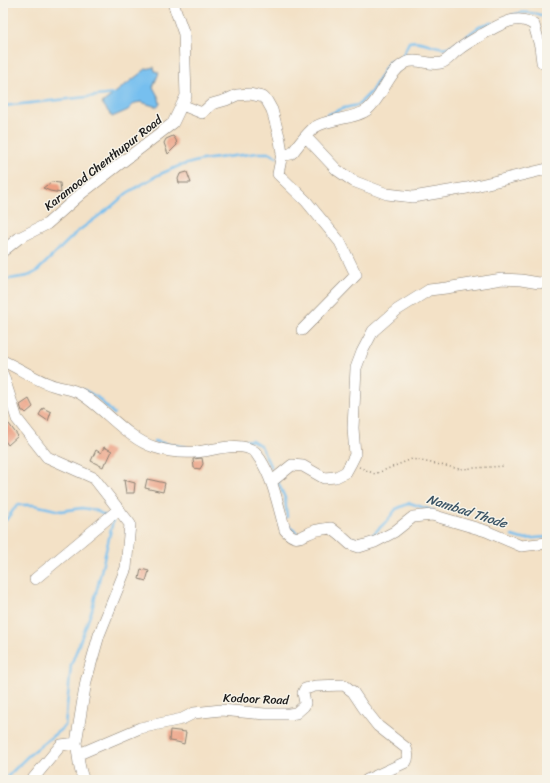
<svg xmlns="http://www.w3.org/2000/svg" width="550" height="783" font-family="Sriracha,sans-serif">
<style>
.water{fill:#76bfef;stroke:#496e86}
.lines{fill:none;stroke-linecap:round;stroke-linejoin:round}
.stream{stroke:#76bfef;stroke-width:2.5}
.building{fill:#eca083}
.minor-casing{stroke:#887e71;stroke-width:12}
.path{stroke:#887e71;stroke-width:1.5;stroke-dasharray:1 3;stroke-linecap:butt}
.minor{stroke:#fff;stroke-width:11}
.labels{text-anchor:middle;dominant-baseline:central;stroke-width:3;stroke-linejoin:round;paint-order:stroke}
.street-label{font-size:12px;fill:#1c1c1c;stroke:#f7f3e8}
.water-label{font-size:13px;font-style:italic;fill:#3c5566;stroke:#f7f3e8}
</style>
<rect width="100%" height="100%" fill="#f7f3e8"/>
<filter id="ink" filterUnits="userSpaceOnUse"><feTurbulence type="fractalNoise" baseFrequency=".025" numOctaves="2"/><feDisplacementMap in="SourceGraphic" scale="8" xChannelSelector="R" yChannelSelector="G"/><feConvolveMatrix kernelMatrix="1 2 1 2 8 2 1 2 1" color-interpolation-filters="sRGB"/></filter>
<filter id="wash" filterUnits="userSpaceOnUse"><feTurbulence type="fractalNoise" baseFrequency=".012" numOctaves="4" result="noise"/><feDisplacementMap in="SourceGraphic" scale="16" xChannelSelector="R" yChannelSelector="G"/><feGaussianBlur stdDeviation="0.9" result="paint"/><feColorMatrix in="noise" values="0 0 0 0 0 0 0 0 0 0 0 0 0 0 0 0 0 1.4 0 .05"/><feComposite in="paint" operator="in"/></filter>
<g filter="url(#wash)">
<rect width="100%" height="100%" fill="#f3e1c6"/>
<path class="water" d="M154,67L155,71L159,73L153,87L159,98L160,104L157,107L141,102L135,103L128,110L112,117L102,103L146,69Z"/>
<g class="lines">
<path class="stream" d="M511,16C523,10 534,13 547,17
M3,106L115,94
M324,119L327,115L344,108L358,105L371,92L389,62L401,59L409,42C424,38 437,52 452,46C466,40 478,22 493,23
M3,280L28,276L36,272L77,232L112,206L127,193L158,175L179,166L202,160L258,153H269L277,157
M3,368L9,369
M84,390L97,397L114,414
M154,441L166,444L186,447
M235,442L252,440L261,446L271,468
M277,480L285,498L287,517
M3,520H6L17,505H34L61,511L82,508L95,510L106,516
M289,526L297,533
M512,536L522,539L547,537
M350,538L366,541L388,520L396,509L410,503L434,511
M4,780L28,756L65,726L71,665L92,610L113,521L110,519"/>
</g>
<g id="blocks">
<path class="building" d="M173,136L176,140L177,145L168,154L164,143L166,139Z
M187,172L191,183H179L178,179L180,174Z
M51,182L60,183L61,193L50,191L43,188Z
M29,399L33,407L26,413L24,411H22L20,405Z
M43,408L51,412L48,421L39,415Z
M3,423L9,424L18,436L8,445L3,438Z
M104,447L112,451L107,462H105L103,467L91,461L96,450L101,453Z
M202,458L203,464L200,469L194,468L193,459Z
M147,479L165,483L163,492L145,488Z
M124,480L135,483L134,493H126Z
M141,569L149,571L146,581L139,579Z
M170,730L186,732L184,744L177,742L169,741Z"/>
</g>
</g>
<g filter="url(#ink)">
<use href="#blocks" fill-opacity="0" stroke="#887e71" stroke-width="1"/>
<g class="lines">
<g class="minor-casing">
<path id="minor" d="M182,105L202,113L212,104L226,100L237,95L250,94L263,97L267,101L272,110L280,140L282,154C286,155 290,155 293,152C299,144 308,132 315,127C330,118 355,119 367,110C384,96 386,74 405,63C415,57 430,66 441,63C448,61 452,54 458,50C465,44 475,39 483,34C498,26 517,12 534,25L540,46L542,62H547
M306,137L337,170L353,181L387,194L413,197L467,188L547,169
M282,154L278,174L306,201L340,242L356,275L302,330
M3,251L19,238L47,224L82,193L173,123L186,96L184,34L173,3
M3,361C19,368 39,382 55,386C64,389 71,388 81,394C104,408 128,439 154,447C166,451 183,453 196,452C211,451 241,440 255,452C257,454 258,457 260,459C274,481 278,506 285,530C296,543 301,536 314,531C319,529 325,529 331,528L340,535L350,544L359,547L375,542L394,532L413,517L432,515L486,531L521,546L547,543
M3,375L17,419L47,457L94,478L130,524L126,568L99,635L86,681L76,743C79,756 78,769 84,780
M271,482L292,465L303,466L324,478L336,477L346,472L351,463L355,455L353,428L356,368L362,352L373,331L397,310L429,290L446,288L502,279L521,280L539,283L547,282
M35,579L119,509
M79,754L140,728L182,719L194,713L221,710L265,714H289L296,713L304,706L305,703L303,693L305,689L315,686L344,685L353,692L363,707L378,726L406,748C408,753 409,757 406,762L367,780
M32,780L61,745L76,743"/>
</g>
<path class="path" d="M359,467L375,474L412,459L460,469L505,466"/>
<use href="#minor" class="minor"/>
</g>
</g>
<g class="labels">
<g class="street-label">
<text transform="translate(103 163) rotate(-38)">Karamood Chenthupur Road</text>
<text transform="translate(256 699) rotate(2)">Kodoor Road</text>
</g>
<g class="water-label">
<text transform="translate(467 511) rotate(18)">Nambad Thode</text>
</g>
</g>
<rect width="550" height="783" fill="none" stroke="#f7f3e8" stroke-width="16"/>
</svg>
